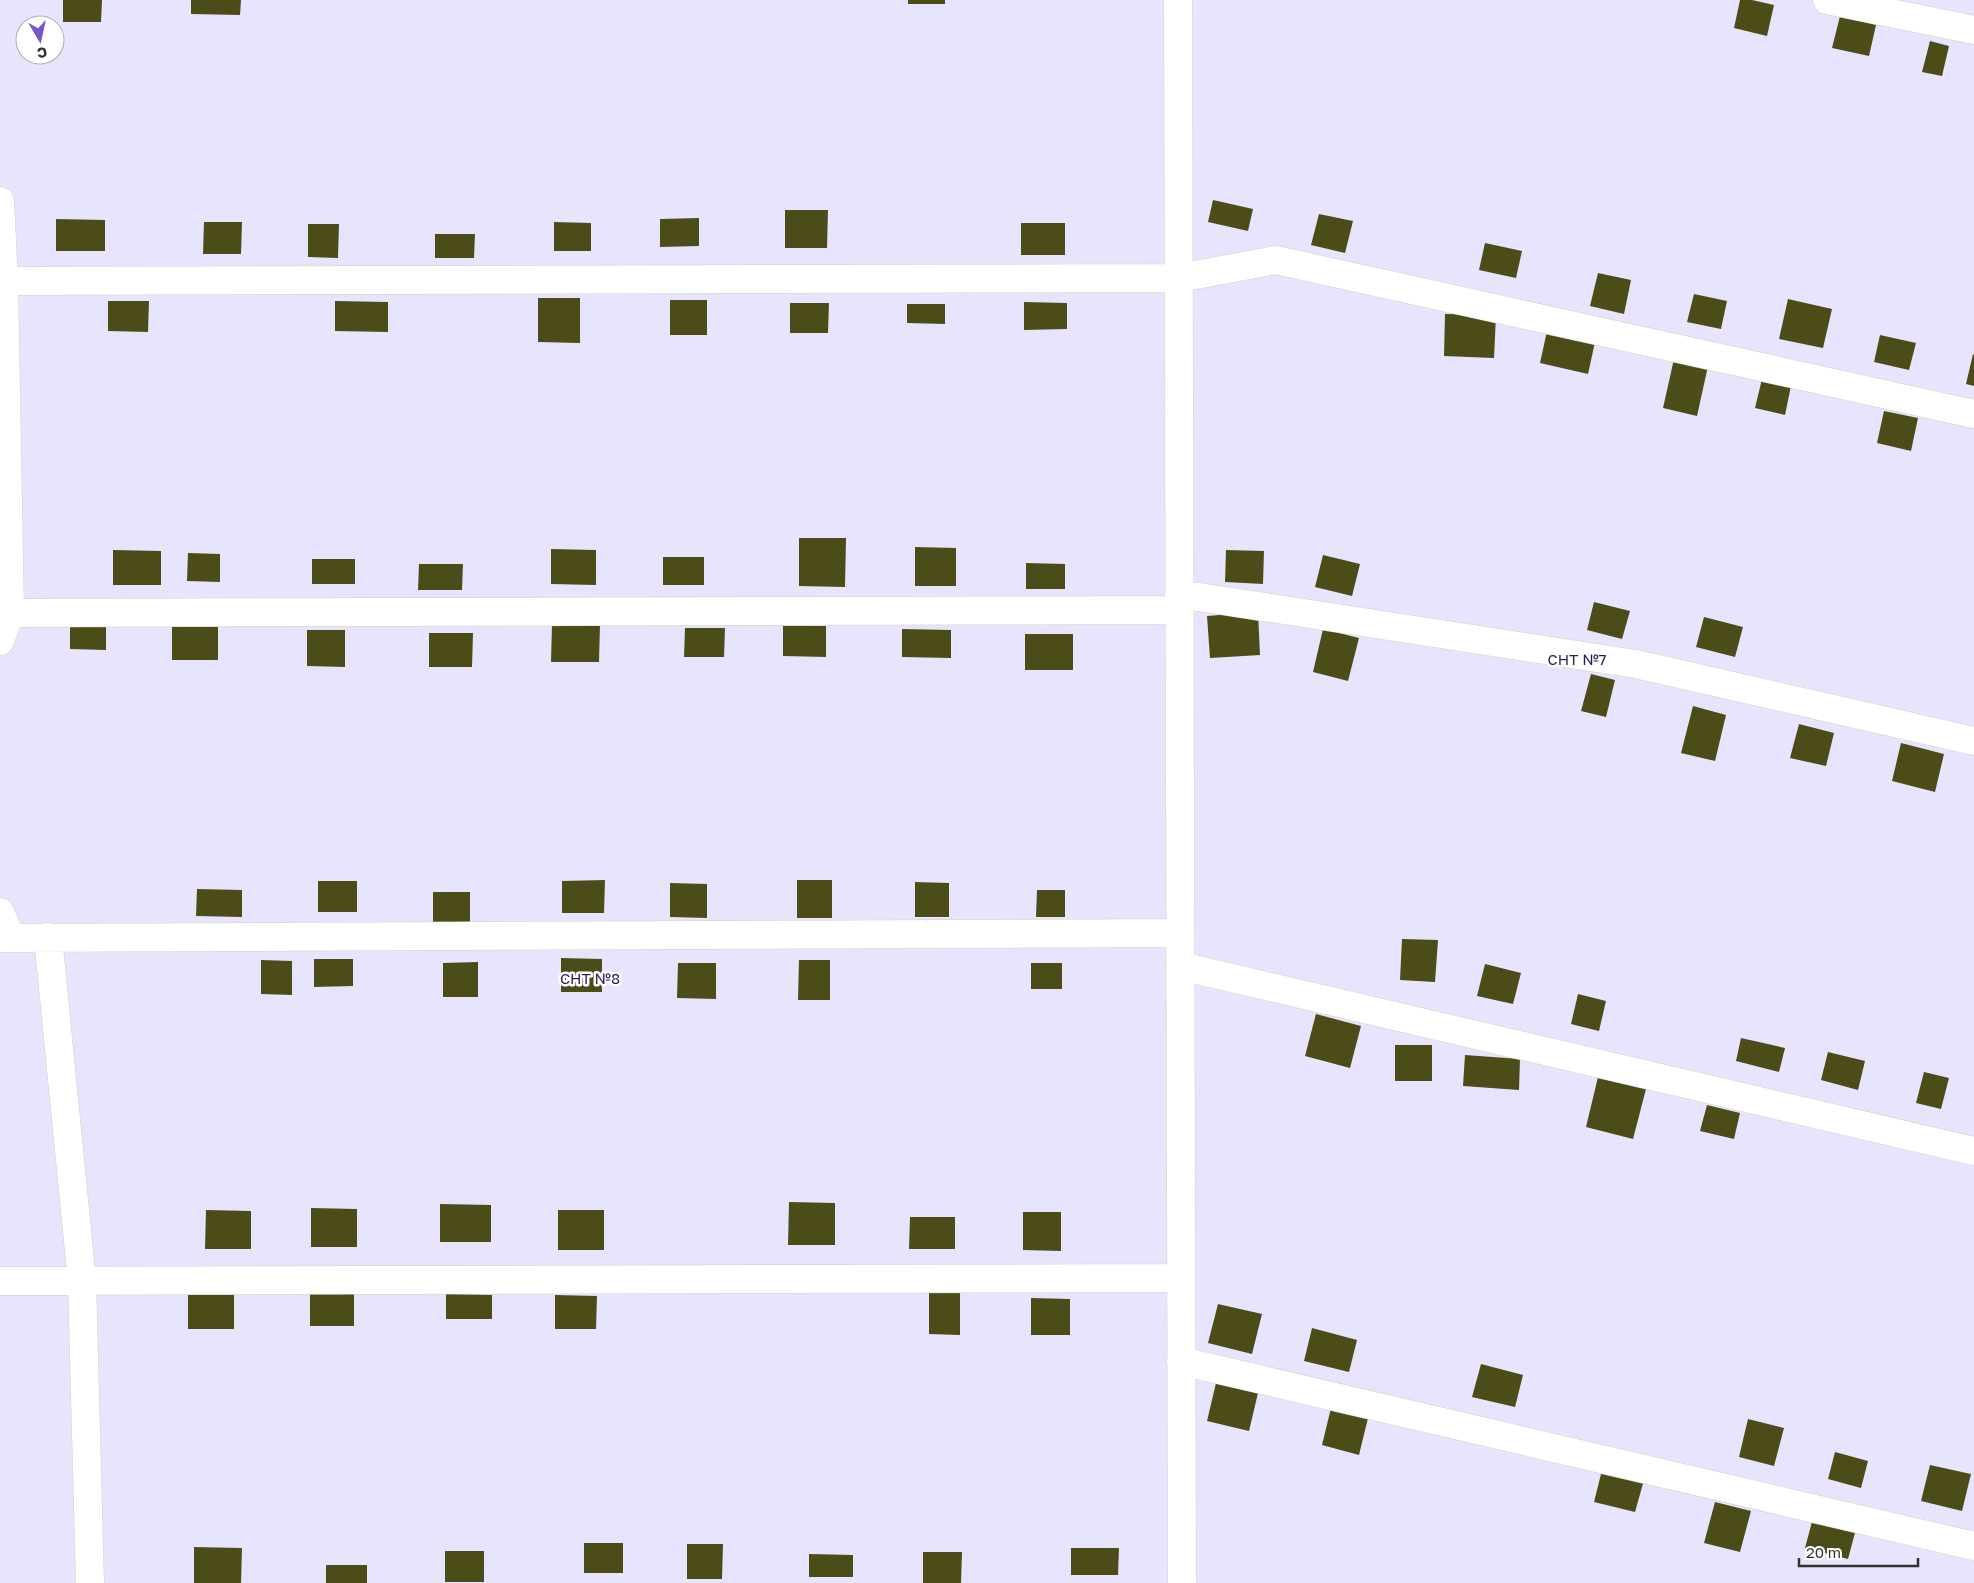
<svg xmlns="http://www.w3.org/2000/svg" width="1974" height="1583" font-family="'Golos Text',sans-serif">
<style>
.green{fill:#e8e4fe;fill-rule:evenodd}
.building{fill:#4c4c19}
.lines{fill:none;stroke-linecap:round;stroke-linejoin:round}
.minor-casing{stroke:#d0d1c0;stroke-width:29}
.minor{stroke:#fff;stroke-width:28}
.labels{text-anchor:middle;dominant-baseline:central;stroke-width:5;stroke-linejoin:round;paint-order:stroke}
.park-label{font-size:15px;fill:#2c1c56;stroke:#fff}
</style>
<rect width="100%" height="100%" fill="#f8f8e7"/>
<path class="green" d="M0,0H1974V1583H0ZM25,25H55V55H25Z"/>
<path class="building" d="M63,0H102L101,22H63Z
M191,0H241L240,15L191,14Z
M908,0H945V4H908Z
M1740,0H1752L1774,5L1767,36L1734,28Z
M1840,16L1876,25L1869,56L1832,48Z
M1930,41L1949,46L1942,76L1922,72Z
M1213,200L1253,209L1248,231L1208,222Z
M785,210H828L827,248H785Z
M1319,214L1353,221L1345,253L1311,245Z
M699,218V246L660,247V219Z
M56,219L105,220V251H56Z
M204,222H242L241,254H203Z
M554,222L591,223V251H554Z
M1021,223H1065V255H1021Z
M308,224H339L338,258L308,257Z
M435,234H475L474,258H435Z
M1485,243L1522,251L1516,278L1479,270Z
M1598,273L1631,280L1624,314L1590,306Z
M1694,294L1727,301L1721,329L1687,322Z
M538,298H580V343L538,342Z
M1788,299L1832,309L1823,348L1779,339Z
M670,300H707V335H670Z
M108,301H149L148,332L108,331Z
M335,301L388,302V332L335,331Z
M1024,302L1067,303V329L1024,330Z
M790,303H829L828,333H790Z
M907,304H945V324L907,323Z
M1445,314L1496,315L1494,358L1444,356Z
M1547,331L1595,342L1588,374L1540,363Z
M1880,335L1916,343L1909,370L1874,362Z
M1973,354L1974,355V386L1966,384Z
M1674,359L1708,366L1697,416L1663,408Z
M1762,379L1791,386L1785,415L1755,408Z
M1884,411L1918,418L1911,451L1877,443Z
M799,538H846L845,587L799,586Z
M915,547L956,548V586H915Z
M551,549L596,550V585L551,584Z
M113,550L161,551V585H113Z
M1226,550L1264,551L1263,584L1225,582Z
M188,553L220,554V582L187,581Z
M1323,555L1360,564L1352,596L1315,587Z
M663,557H704V585H663Z
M312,559H355V584H312Z
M1026,563L1065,564V589H1026Z
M419,564H463L462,590H418Z
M1594,602L1630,611L1622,639L1587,630Z
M1258,612L1260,655L1210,658L1207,616Z
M1704,617L1743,627L1735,657L1696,647Z
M552,624L600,625L599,662H551Z
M70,626H106V650L70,649Z
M783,626H826V657L783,656Z
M172,627H218V660H172Z
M685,628H725L724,657H684Z
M902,629L951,630V658L902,657Z
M1323,629L1359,638L1348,681L1313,672Z
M307,630H345V667L307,666Z
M429,633H473L472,667H429Z
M1025,634H1073V670H1025Z
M1591,674L1615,680L1606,717L1581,711Z
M1693,706L1726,715L1715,761L1681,753Z
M1799,724L1834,733L1826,766L1790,758Z
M1901,743L1944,754L1935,792L1892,781Z
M605,880L604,913H562V881Z
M797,880H832V918H797Z
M318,881H357V912H318Z
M915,882L949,883V917H915Z
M670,883L707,884V918L670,917Z
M197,889L242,890V917L196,916Z
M1037,890H1065V917H1036Z
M433,892H470V922H433Z
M1402,939L1438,940L1435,982L1400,980Z
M561,958L602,959V992H561Z
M314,959H353V986L314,987Z
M261,960L292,961V995L261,994Z
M799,960H830V1000H798Z
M478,962V997H443V963Z
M678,963H716V999L677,998Z
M1031,963H1062V989H1031Z
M1485,964L1521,973L1513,1004L1477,996Z
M1578,994L1606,1001L1599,1031L1571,1024Z
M1316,1014L1361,1026L1350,1068L1305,1056Z
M1741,1038L1785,1048L1779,1072L1736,1061Z
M1395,1045H1432V1081H1395Z
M1828,1052L1865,1061L1858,1090L1821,1080Z
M1465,1055L1520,1059L1519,1090L1463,1086Z
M1924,1072L1949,1078L1941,1109L1916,1103Z
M1598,1077L1646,1089L1633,1139L1586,1127Z
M1707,1105L1740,1113L1734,1139L1700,1131Z
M789,1202L835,1203V1245H788Z
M440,1204L491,1205V1242H440Z
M311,1208L357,1209V1247H311Z
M206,1210L251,1211V1249H205Z
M558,1210H604V1250H558Z
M1023,1212H1061V1251L1023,1250Z
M910,1217H955V1249H909Z
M929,1288H960V1335L929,1334Z
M354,1293V1326H310V1294Z
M188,1294L234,1295V1329H188Z
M446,1294L492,1295V1319H446Z
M555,1295L597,1296L596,1329H555Z
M1031,1298L1070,1299V1335H1031Z
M1218,1304L1262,1314L1252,1354L1208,1343Z
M1312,1328L1357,1340L1349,1372L1304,1361Z
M1481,1364L1523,1375L1515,1407L1472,1397Z
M1216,1383L1258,1393L1249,1431L1207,1421Z
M1331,1408L1368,1418L1359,1455L1322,1445Z
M1748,1419L1784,1428L1774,1466L1739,1457Z
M1835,1452L1868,1461L1861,1488L1828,1479Z
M1930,1465L1971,1474L1962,1511L1921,1501Z
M1602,1470L1644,1480L1635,1512L1594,1502Z
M1715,1502L1751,1511L1740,1552L1704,1543Z
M1813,1518L1856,1529L1848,1559L1805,1548Z
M584,1543H623V1573H584Z
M687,1544H723L722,1579H687Z
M194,1547L242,1548L241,1583H194Z
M1071,1548H1119L1118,1575H1071Z
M445,1551H484V1582H445Z
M923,1552H962L961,1583H923Z
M809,1554L853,1555V1577H809Z
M326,1565H367V1583H326Z"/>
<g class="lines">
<g class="minor-casing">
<path id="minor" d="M1178,0L1182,1583
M1827,0L1974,30
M0,201L4,281L10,613L0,641
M0,281L1179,278L1276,260L1974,414
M1179,594L1636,664L1974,741
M0,613L1179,610
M0,912L11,938
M48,937L82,1281L90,1583
M0,938L1180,933
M1180,966L1974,1151
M0,1281L1181,1278
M1181,1361L1974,1546"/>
</g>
<use href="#minor" class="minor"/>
</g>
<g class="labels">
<g class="park-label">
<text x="1577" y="659">СНТ №7</text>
<text x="590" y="978">СНТ №8</text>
</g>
</g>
<g transform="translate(40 40) rotate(171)"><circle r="24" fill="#ffffff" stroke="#adadab"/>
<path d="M0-4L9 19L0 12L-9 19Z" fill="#7655cf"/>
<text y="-8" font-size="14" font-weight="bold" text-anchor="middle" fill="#32332c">С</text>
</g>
<path d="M1799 1558v8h119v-8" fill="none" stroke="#32332c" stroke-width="2.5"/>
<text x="1806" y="1558" font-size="15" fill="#32332c" stroke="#ffffff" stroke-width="4" paint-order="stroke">20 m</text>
</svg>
